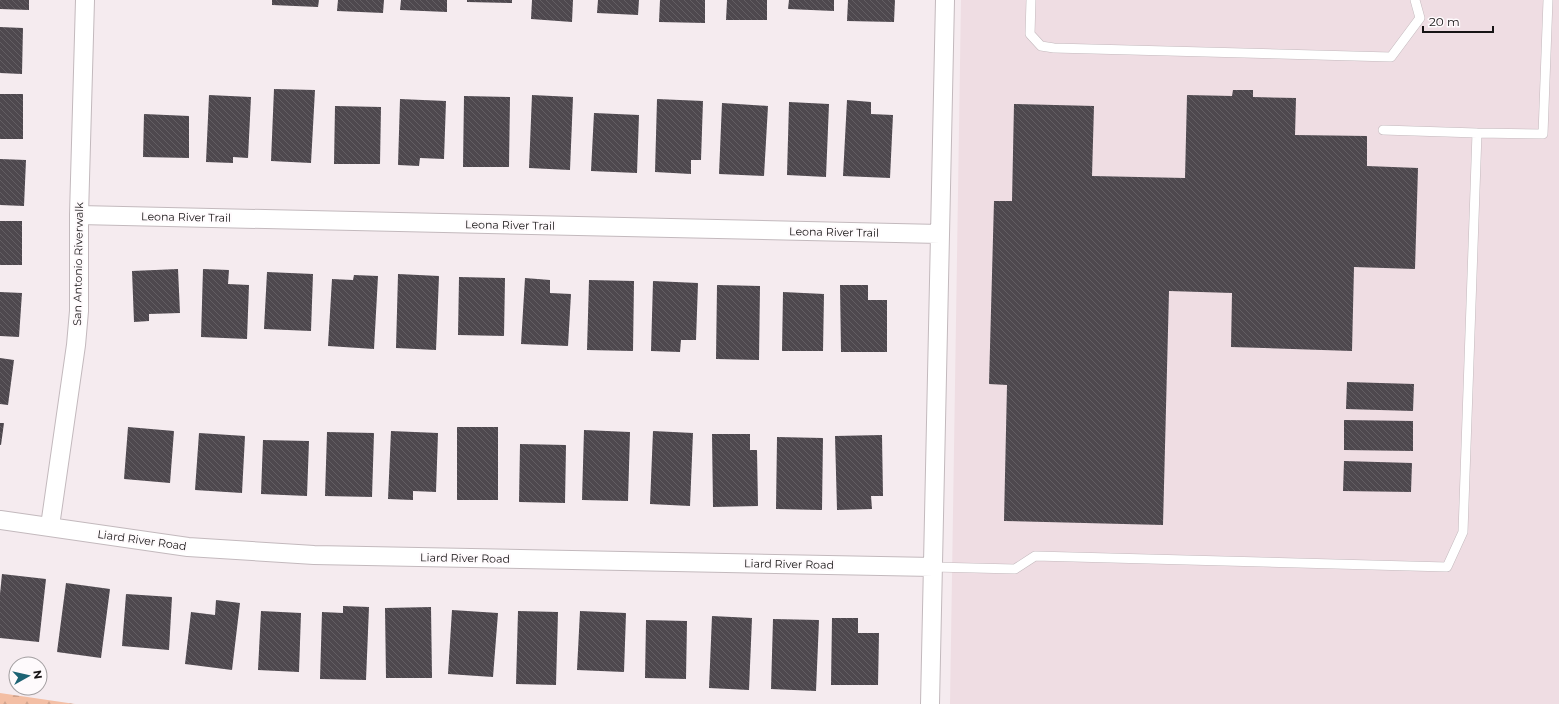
<svg xmlns="http://www.w3.org/2000/svg" width="1559" height="704" font-family="Montserrat,sans-serif">
<style>
.built{fill:#efdde3}
.forest{fill:url(#forest-firs)}
.building{fill:url(#building-back-hatch)}
.lines{fill:none;stroke-linecap:round;stroke-linejoin:round}
.lane-casing{stroke:#c3b9bd;stroke-width:10}
.street-casing{stroke:#c3b9bd;stroke-width:20}
.lane{stroke:#fff;stroke-width:9}
.street{stroke:#fff;stroke-width:18}
.labels{text-anchor:middle;dominant-baseline:central;stroke-width:4;stroke-linejoin:round;paint-order:stroke}
.street-label{font-size:11px;fill:#171415;stroke:#fefafc}
</style>
<defs>
<pattern id="forest-firs" width="22" height="20" patternUnits="userSpaceOnUse"><rect width="22" height="20" fill="#f3bea4"/><path d="M5 1l3.5 6h-7zM16 11l3.5 6h-7z" fill="#d0a28c"/></pattern>
<pattern id="building-back-hatch" width="6" height="6" patternUnits="userSpaceOnUse"><rect width="6" height="6" fill="#4e484e"/><path d="M-1 5l2 2M0 0l6 6M5-1l2 2" fill="none" stroke="#635e63"/></pattern>
</defs>
<rect width="100%" height="100%" fill="#f5ebef"/>
<path class="built" d="M961,0H1559V704H950Z"/>
<path class="forest" d="M0,693L75,704H0Z"/>
<path class="building" d="M0,0H29V10L0,9Z
M272,0H319L318,7L272,5Z
M338,0H384L383,13L337,11Z
M401,0H447V12L400,10Z
M467,0H512V3L467,2Z
M532,0H573L572,22L531,19Z
M598,0H639L638,15L597,13Z
M660,0H705V23L659,22Z
M727,0H767V20H726Z
M789,0H834V11L788,9Z
M848,0H895L894,22L847,21Z
M0,27L23,28L22,74L0,73Z
M274,89L315,90L311,163L271,161Z
M1233,90H1253V97L1296,98L1295,135L1367,136V166L1418,168L1415,269L1354,267L1352,351L1231,347L1232,293L1169,291L1163,525L1004,521L1007,385L989,384L994,201H1012L1014,104L1094,106L1092,176L1185,178L1187,95L1232,96Z
M0,94H23V139H0Z
M209,95L251,97L248,158L233,157V163L206,162Z
M532,95L573,97L570,170L529,168Z
M464,96L510,97L509,167H463Z
M400,99L446,101L444,159L420,158L419,166L398,165Z
M657,99L703,101L701,160H691V174L655,172Z
M847,100L871,102V114L893,115L890,178L843,176Z
M789,102L829,104L826,177L787,175Z
M722,103L768,106L764,176L719,174Z
M335,106L381,107L380,164H334Z
M594,113L639,115L637,173L591,171Z
M144,114L189,116V158L143,157Z
M0,159L26,160L24,206L0,205Z
M0,221H22V265H0Z
M178,269L180,313L149,314V321L134,322L132,271Z
M203,269L229,270L228,284L249,285L247,339L201,337Z
M267,272L313,274L311,331L264,329Z
M398,274L439,276L436,350L396,348Z
M354,275L378,276L374,349L328,346L332,279L353,280Z
M459,277L505,278L504,336L458,335Z
M525,278L550,280V293L571,294L568,346L521,344Z
M589,280L634,281L633,351L587,350Z
M653,281L698,283L696,340H681L680,352L651,351Z
M717,285L760,286L759,360L716,359Z
M840,285H868V300H887V352H841Z
M0,292L22,293L19,337L0,336Z
M783,292L824,294L823,351H782Z
M0,358L14,360L8,405L0,404Z
M1347,382L1414,384L1413,411L1346,409Z
M1344,420L1413,421V451L1344,450Z
M0,423H4L1,445H0Z
M128,427L174,431L170,483L124,479Z
M457,427H498V500H457Z
M584,430L630,432L628,501L582,500Z
M391,431L438,433L436,492L413,491V500L388,499Z
M653,431L693,433L690,506L650,504Z
M327,432L374,433L372,497L325,496Z
M199,433L245,436L242,493L195,490Z
M712,434H750V450H757L758,506L713,507Z
M882,435L883,496H871L872,509L837,510L835,436Z
M777,437L823,438L822,510L776,509Z
M263,440L309,441L307,496L261,494Z
M520,444L566,445L565,503L519,502Z
M1344,461L1412,463L1411,492L1343,491Z
M2,574L46,579L39,642L0,638V594Z
M66,583L110,589L101,658L57,652Z
M126,594L172,597L169,650L122,646Z
M216,600L240,603L232,670L185,664L191,612L215,615Z
M343,606L369,607L366,680L320,679L322,612L343,613Z
M431,607L432,678H386L385,608Z
M452,610L498,613L493,677L448,674Z
M261,611L301,613L299,672L258,670Z
M518,611L558,612L556,685L516,684Z
M580,611L626,613L624,672L577,670Z
M712,616L752,618L749,690L709,688Z
M832,618H858V633H879L878,685H831Z
M773,619L819,620L816,691L771,689Z
M646,620L687,621L686,679L645,678Z"/>
<g class="lines">
<g class="lane-casing">
<path id="lane" d="M1031,0L1030,34L1041,46L1054,48L1391,57L1420,18L1415,0
M1383,130L1477,133
M933,567L1015,569L1035,556L1447,567L1463,532L1477,133L1543,134L1548,0"/>
</g>
<g class="street-casing">
<path id="street" d="M79,215L940,234
M0,520L188,547L314,555L933,567
M50,526L76,345L79,311V215L85,0
M930,704L945,0"/>
</g>
<use href="#lane" class="lane"/>
<use href="#street" class="street"/>
</g>
<g class="labels">
<g class="street-label">
<text transform="translate(186 217) rotate(1)">Leona River Trail</text>
<text transform="translate(510 225) rotate(1)">Leona River Trail</text>
<text transform="translate(834 232) rotate(1)">Leona River Trail</text>
<text transform="translate(78 264) rotate(-89)">San Antonio Riverwalk</text>
<text transform="translate(142 540) rotate(8)">Liard River Road</text>
<text transform="translate(465 558) rotate(1)">Liard River Road</text>
<text transform="translate(789 564) rotate(1)">Liard River Road</text>
</g>
</g>
<g transform="translate(28 676) rotate(82)"><circle r="19" fill="#fefafc" stroke="#a29ea0"/>
<path d="M0-3L7 15L0 10L-7 15Z" fill="#1d6374"/>
<text y="-6" font-size="11" font-weight="bold" text-anchor="middle" fill="#171415">N</text>
</g>
<path d="M1423 26v6h70v-6" fill="none" stroke="#171415" stroke-width="2"/>
<text x="1429" y="26" font-size="12" fill="#171415" stroke="#fefafc" stroke-width="3" paint-order="stroke">20 m</text>
</svg>
